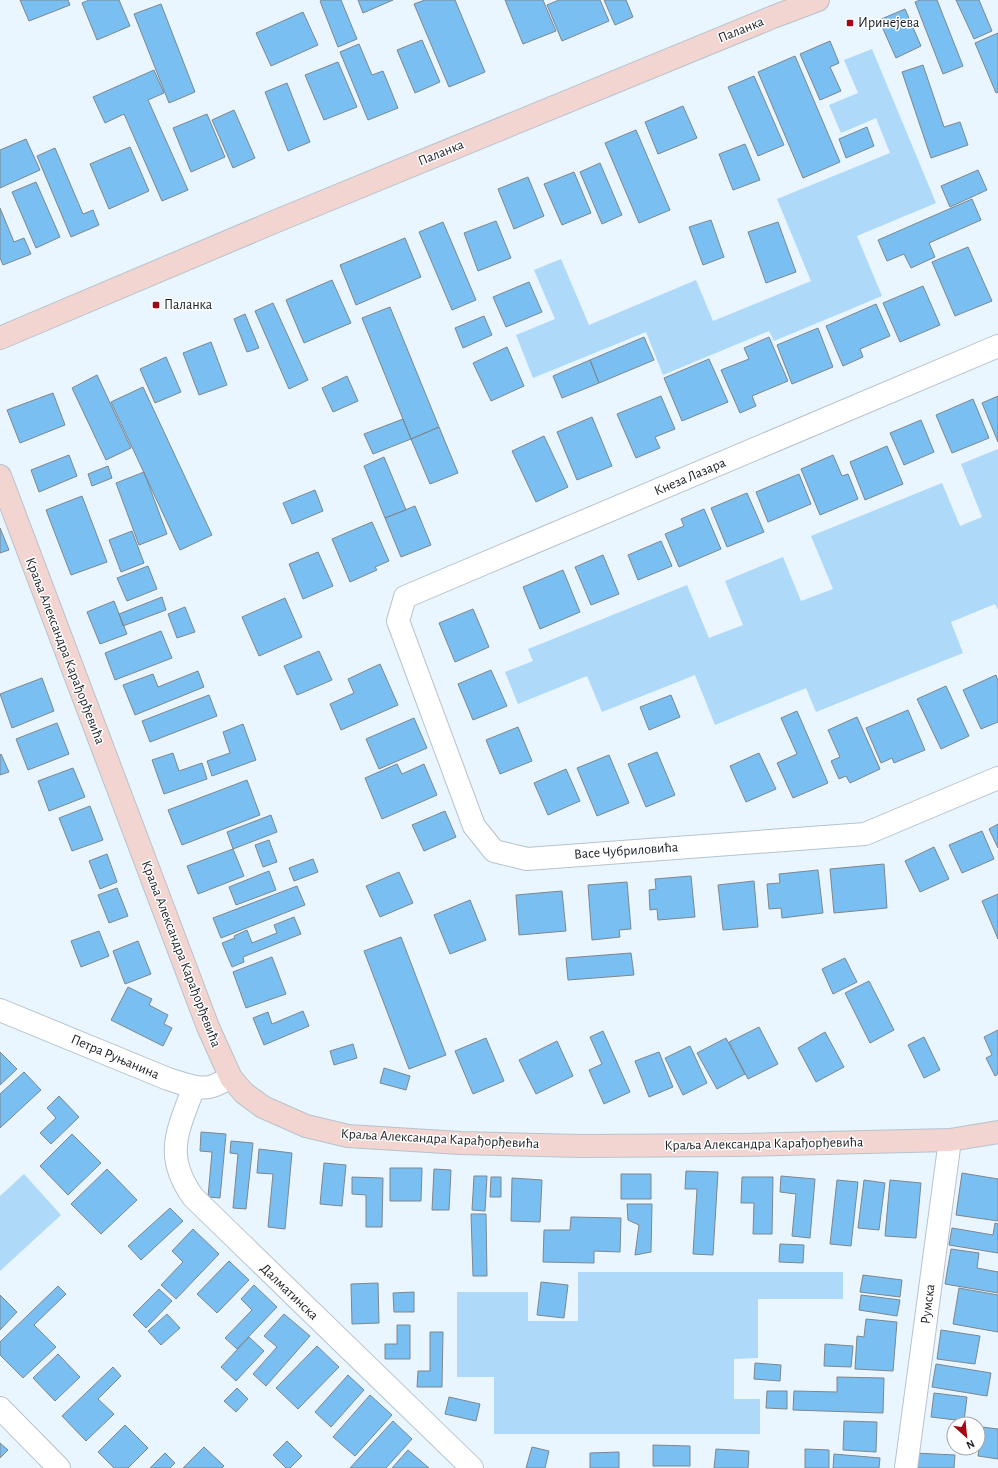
<svg xmlns="http://www.w3.org/2000/svg" width="998" height="1468" font-family="'Alegreya Sans',sans-serif">
<style>
.green{fill:#afd9f9}
.building{fill:#79bff2;stroke:#7c878f}
.lines{fill:none;stroke-linecap:round;stroke-linejoin:round}
.street-casing{stroke:#b7c3cc;stroke-width:24}
.secondary-casing{stroke:#b7c3cc;stroke-width:24}
.street{stroke:#fff;stroke-width:22}
.secondary{stroke:#f2d4d1;stroke-width:22}
.poi-dot{fill:#a30913;stroke:#fff;stroke-width:1.5}
.labels{text-anchor:middle;dominant-baseline:central;stroke-width:3;stroke-linejoin:round;paint-order:stroke}
.poi-label{font-size:14px;fill:#1a1e22;stroke:#fff;text-anchor:start}
.street-label{font-size:14px;fill:#1a1e22;stroke:#fff}
</style>
<rect width="100%" height="100%" fill="#e9f5ff"/>
<path class="green" d="M872,49L936,203L857,236L882,296L774,341L769,331L663,375L646,332L533,378L516,335L555,319L534,270L561,259L589,325L696,280L713,321L811,281L777,199L890,153L876,118L841,133L829,105L858,93L844,60Z
M998,449V610L995,604L951,622L963,653L816,712L806,688L715,725L695,675L602,712L587,676L518,704L505,672L533,661L528,649L687,585L709,638L743,625L725,581L783,557L801,601L833,589L811,536L942,483L960,526L982,517L961,464Z
M24,1174L61,1215L0,1271V1196Z
M578,1272H843V1299H758V1358L734,1359V1399H760V1434H494V1377H457V1292H528V1321H578Z"/>
<path class="building" d="M20,0H68L70,5L29,21Z
M89,0H119L130,26L97,40L82,3Z
M322,0H341L357,39L338,47L320,1Z
M358,0H393L363,13Z
M425,0H455L485,72L449,87L414,4Z
M505,0H543L556,31L523,44Z
M559,0H600L609,21L562,41L547,5Z
M604,0H626L633,17L615,25Z
M920,0H937L963,66L943,74L915,2Z
M956,0H979L992,31L974,39Z
M161,4L195,92L169,103L134,14Z
M905,9L921,46L896,58L879,20Z
M303,12L318,45L271,66L256,33Z
M998,33V92L996,93L975,43Z
M422,40L440,82L415,93L397,50Z
M830,41L839,63L830,67L841,91L820,100L800,54Z
M359,44L372,75L383,71L398,108L368,120L340,52Z
M795,56L840,162L803,178L758,72Z
M338,62L357,107L324,120L305,75Z
M923,65L944,127L960,122L968,145L931,158L902,72Z
M154,70L164,93L148,100L188,190L162,201L124,114L105,123L93,97Z
M754,76L784,145L758,156L728,87Z
M287,83L310,142L288,151L265,92Z
M683,106L697,138L658,154L645,122Z
M234,110L255,158L233,168L212,120Z
M207,114L225,157L191,172L173,128Z
M867,127L874,146L846,158L839,139Z
M636,130L670,210L639,223L605,143Z
M26,139L40,170L0,188V150Z
M745,144L760,180L733,190L719,154Z
M130,147L149,191L109,209L90,164Z
M55,148L83,214L93,210L99,225L71,237L37,156Z
M600,163L622,215L602,224L580,172Z
M978,170L987,190L950,207L941,186Z
M574,172L591,213L562,225L544,184Z
M528,177L544,216L514,229L498,189Z
M36,182L60,237L36,248L12,192Z
M972,199L981,220L929,243L935,257L911,268L904,254L887,261L878,240Z
M0,208L14,242L24,238L31,254L3,265L0,258Z
M711,220L724,257L703,265L689,227Z
M496,221L511,258L478,271L464,233Z
M443,222L476,300L452,310L419,232Z
M778,222L796,272L766,283L748,232Z
M405,238L421,277L356,305L340,265Z
M968,247L992,301L955,316L932,262Z
M332,280L351,323L304,343L286,300Z
M529,282L542,312L506,327L493,297Z
M923,286L940,325L900,342L883,303Z
M273,303L308,380L289,389L255,311Z
M876,304L890,336L860,349L863,357L843,366L826,326Z
M390,307L439,427L411,439L362,318Z
M245,314L259,348L247,352L234,319Z
M484,316L492,335L463,348L455,328Z
M818,328L833,367L792,384L777,345Z
M644,337L654,360L599,383L590,360Z
M769,337L788,381L752,396L756,406L740,413L721,370L749,359L744,348Z
M211,342L227,385L199,395L183,353Z
M507,347L524,386L491,401L473,363Z
M166,357L181,392L155,403L140,369Z
M709,359L728,402L682,421L664,378Z
M590,360L599,383L562,398L553,376Z
M97,375L131,448L106,460L72,388Z
M347,376L358,401L333,412L322,388Z
M143,387L212,535L180,550L111,402Z
M53,393L65,425L20,443L7,410Z
M661,396L675,429L655,437L660,448L636,458L617,414Z
M998,396V442L982,403Z
M973,399L989,438L952,453L936,415Z
M592,417L612,466L577,480L557,432Z
M403,419L411,439L373,454L364,434Z
M921,420L934,452L904,465L890,433Z
M439,427L458,473L430,484L411,439Z
M544,436L568,487L536,502L512,451Z
M887,446L903,484L865,500L850,462Z
M69,455L77,476L39,492L31,470Z
M833,455L842,476L848,474L858,499L820,515L801,469Z
M384,457L406,510L385,518L364,466Z
M108,466L112,478L92,486L88,474Z
M144,472L167,534L139,545L116,483Z
M799,474L811,504L768,522L756,492Z
M315,490L323,511L292,524L283,503Z
M747,493L764,532L727,547L711,508Z
M82,496L107,562L71,575L46,510Z
M415,506L431,545L401,557L385,518Z
M704,509L721,549L679,567L665,534L684,526L681,519Z
M372,522L389,561L375,567L377,570L350,582L332,539Z
M0,528L9,550L0,553Z
M132,531L144,563L121,572L109,540Z
M661,541L672,566L638,580L628,555Z
M318,552L333,586L303,599L289,564Z
M603,555L619,594L591,605L575,567Z
M148,566L157,589L127,601L117,578Z
M563,570L580,612L540,629L523,587Z
M162,597L166,610L123,626L119,614Z
M285,598L302,637L259,656L242,617Z
M114,601L127,634L100,644L87,612Z
M185,607L195,632L177,638L168,614Z
M473,609L489,647L455,662L439,623Z
M161,631L172,658L115,680L105,653Z
M319,651L332,680L297,695L284,666Z
M380,664L398,705L341,730L330,704L354,693L348,679Z
M491,670L507,706L473,720L458,684Z
M198,671L204,687L135,715L123,685L153,674L158,687Z
M996,675L998,681V722L981,729L963,690Z
M42,678L54,711L12,728L0,694Z
M946,686L969,736L941,749L917,699Z
M209,695L217,716L150,742L142,721Z
M671,695L680,717L649,730L640,707Z
M908,710L925,750L894,763L892,758L881,763L866,728Z
M797,711L828,783L793,798L777,763L797,754L781,718Z
M857,717L880,769L850,783L846,776L839,779L831,761L840,757L828,730Z
M414,718L427,748L379,769L366,739Z
M57,723L69,754L28,770L16,739Z
M243,724L256,760L212,776L207,761L230,753L223,732Z
M518,727L532,761L500,774L486,740Z
M657,752L675,795L646,807L628,764Z
M173,753L179,771L202,763L207,779L164,794L152,760Z
M759,753L776,789L746,802L730,766Z
M1,754L9,772L0,775V755Z
M609,755L629,803L597,816L577,768Z
M397,764L402,774L424,764L437,795L382,819L365,778Z
M73,768L85,797L49,811L38,781Z
M566,769L580,801L548,815L534,783Z
M247,780L260,815L182,845L168,810Z
M90,806L103,840L72,851L59,818Z
M445,811L456,837L424,851L412,825Z
M271,815L277,832L233,849L227,832Z
M998,824V848L989,829Z
M982,831L994,859L962,873L949,845Z
M269,840L277,862L263,867L255,845Z
M934,847L949,879L920,892L905,861Z
M233,849L244,876L198,894L187,866Z
M107,854L117,882L100,889L89,861Z
M313,859L318,872L294,881L289,868Z
M884,864L887,908L834,913L830,869Z
M818,870L823,913L782,918L781,908L769,909L767,884L780,883L779,874Z
M269,871L276,890L236,905L229,887Z
M399,872L413,903L380,917L366,886Z
M691,876L695,917L658,920L657,909L650,910L649,890L656,889L655,879Z
M754,881L758,927L723,930L718,885Z
M627,882L631,929L619,930L620,937L592,940L588,885Z
M297,886L305,905L221,938L213,918Z
M117,888L128,916L109,923L98,895Z
M562,891L566,931L519,935L516,895Z
M998,894V939L982,901Z
M470,900L486,940L450,954L434,915Z
M294,917L301,934L243,957L244,962L232,967L222,943L235,938L234,936L247,930L252,943L277,933L274,925Z
M99,931L109,956L81,967L71,941Z
M401,937L446,1055L409,1069L364,951Z
M138,941L151,974L125,984L113,951Z
M631,953L634,975L568,980L566,958Z
M272,957L286,994L246,1008L233,972Z
M845,958L857,982L833,994L822,969Z
M869,981L894,1030L870,1043L845,993Z
M128,987L152,999L149,1005L168,1015L164,1024L172,1028L163,1046L111,1020Z
M303,1011L309,1026L264,1045L253,1018L268,1012L272,1024Z
M759,1027L778,1064L748,1079L729,1042Z
M998,1030V1074L995,1076L986,1058L992,1055L984,1037Z
M603,1031L630,1092L604,1104L589,1070L602,1064L590,1037Z
M825,1032L844,1067L816,1082L798,1048Z
M924,1037L940,1070L924,1078L908,1045Z
M486,1038L504,1081L473,1094L455,1051Z
M726,1038L745,1074L717,1089L697,1053Z
M557,1041L573,1076L536,1094L519,1060Z
M353,1044L357,1058L334,1065L330,1051Z
M690,1046L707,1083L683,1095L665,1058Z
M0,1052L17,1069L0,1085Z
M659,1052L673,1087L649,1097L635,1061Z
M384,1068L410,1076L406,1090L380,1083Z
M24,1072L41,1090L0,1128V1094Z
M59,1096L79,1117L51,1144L40,1133L56,1118L47,1108Z
M201,1132L226,1134L220,1198L208,1197L212,1152L200,1151Z
M72,1134L101,1163L68,1195L40,1166Z
M231,1141L253,1143L246,1209L233,1208L238,1154L230,1153Z
M259,1149L292,1153L285,1229L268,1227L273,1174L257,1173Z
M324,1163L346,1165L342,1206L320,1204Z
M390,1168H422L421,1201H390Z
M107,1169L137,1200L101,1234L71,1204Z
M434,1169L451,1170L449,1210H432Z
M686,1171L718,1172L713,1255L693,1254L697,1189H685Z
M962,1173L998,1179V1221L956,1215Z
M621,1174H651V1199H621Z
M474,1176H487L485,1211L472,1210Z
M781,1176L815,1179L810,1238L792,1236L796,1194L780,1192Z
M352,1177L383,1178L382,1227H366V1195L352,1194Z
M491,1177H501V1197H490Z
M742,1177H773L772,1234H753L754,1203H741Z
M512,1178L542,1180L540,1222L511,1221Z
M837,1180L858,1182L851,1246L830,1244Z
M864,1180L885,1183L879,1230L858,1228Z
M890,1180L921,1183L916,1238L885,1236Z
M627,1204H652L651,1252L635,1255L639,1225L628,1220Z
M170,1208L183,1221L141,1260L128,1246Z
M471,1214H486L487,1276H473Z
M571,1217L621,1218L620,1252L594,1251V1263L543,1262L544,1230H570Z
M995,1223L998,1224V1253L949,1245L952,1228L993,1235Z
M193,1229L219,1254L176,1299L161,1285L183,1262L172,1251Z
M780,1244L804,1245L803,1263L779,1262Z
M951,1249L979,1253L977,1268L998,1272V1293L945,1284Z
M229,1261L249,1280L217,1313L197,1294Z
M863,1275L902,1280L900,1297L860,1292Z
M541,1282L568,1285L564,1318L537,1315Z
M378,1283L379,1323L352,1324L351,1284Z
M254,1285L277,1307L237,1349L225,1338L252,1310L241,1299Z
M58,1286L66,1294L34,1325L56,1347L23,1378L0,1355V1342Z
M959,1288L998,1295V1332L953,1324Z
M159,1289L172,1301L146,1328L133,1315Z
M414,1292V1312H394L393,1293Z
M0,1295L17,1312L0,1330Z
M861,1295L900,1300L897,1316L859,1310Z
M167,1314L180,1328L161,1345L148,1331Z
M284,1314L310,1336L266,1386L253,1374L277,1347L264,1336Z
M866,1319L897,1322L893,1371L855,1369L857,1336L864,1337Z
M397,1325H410V1359H385V1344H397Z
M941,1330L980,1336L975,1364L937,1359Z
M430,1332H443L442,1387H417L418,1371H430Z
M249,1337L264,1351L236,1381L221,1367Z
M825,1344L853,1346L851,1367L824,1366Z
M317,1346L339,1367L298,1409L276,1388Z
M58,1354L80,1377L55,1401L33,1378Z
M755,1363L781,1365L780,1381L754,1379Z
M936,1364L991,1373L987,1396L932,1387Z
M113,1367L121,1376L98,1399L114,1414L86,1441L62,1416Z
M348,1375L364,1390L331,1427L315,1412Z
M837,1377L884,1378L883,1413L793,1410L794,1391L837,1392Z
M237,1388L248,1399L236,1412L224,1401Z
M767,1391H787V1409L766,1408Z
M934,1393L967,1397L964,1421L931,1417Z
M370,1395L392,1415L355,1456L333,1437Z
M449,1397L480,1404L476,1421L445,1414Z
M393,1421L412,1439L386,1468H350Z
M844,1421L877,1422L876,1452L843,1450Z
M125,1425L148,1448L128,1468H114L98,1452Z
M982,1427L998,1429V1459L978,1456Z
M287,1441L302,1456L290,1468H286L273,1455Z
M0,1443L8,1450L0,1458Z
M653,1445L690,1446V1466H653Z
M204,1447L224,1466L222,1468H183Z
M532,1447L549,1451L545,1468H526Z
M716,1449L749,1451L748,1468H714Z
M805,1449L829,1450V1468H805Z
M408,1450L429,1468H392Z
M619,1452V1468H590V1453Z
M165,1453L175,1463L170,1468H150Z
M915,1453L955,1455L954,1468H915Z
M834,1454L880,1458L879,1468H833Z"/>
<g class="lines">
<g class="street-casing">
<path id="street" d="M998,346L405,597L398,621L474,826L494,851L527,859L865,834L998,778
M0,1010L168,1079C182,1083 199,1091 213,1086C219,1084 225,1080 231,1078
M194,1087C178,1130 163,1155 193,1197L472,1468
M0,1408L59,1468
M906,1468L950,1140"/>
</g>
<g class="secondary-casing">
<path id="secondary" d="M0,338L274,222L773,17L818,0
M0,476L208,1027L231,1078L244,1093L263,1107L306,1126L348,1136L460,1143L581,1146L740,1145L950,1140L998,1132"/>
</g>
<use href="#street" class="street"/>
<use href="#secondary" class="secondary"/>
</g>
<g class="poi-dot">
<rect x="846" y="19" width="8" height="8" rx="2"/>
<rect x="152" y="301" width="8" height="8" rx="2"/>
</g>
<g class="labels">
<g class="poi-label">
<text x="858" y="23">Иринејева</text>
<text x="164" y="305">Паланка</text>
</g>
<g class="street-label">
<text transform="translate(741 30) rotate(-22)">Паланка</text>
<text transform="translate(441 153) rotate(-22)">Паланка</text>
<text transform="translate(690 477) rotate(-23)">Кнеза Лазара</text>
<text transform="translate(65 651) rotate(69)">Краља Александра Карађорђевића</text>
<text transform="translate(626 851) rotate(-4)">Васе Чубриловића</text>
<text transform="translate(181 954) rotate(69)">Краља Александра Карађорђевића</text>
<text transform="translate(115 1057) rotate(23)">Петра Руњанина</text>
<text transform="translate(440 1139) rotate(3)">Краља Александра Карађорђевића</text>
<text transform="translate(764 1144) rotate(-1)">Краља Александра Карађорђевића</text>
<text transform="translate(289 1292) rotate(44)">Далматинска</text>
<text transform="translate(928 1304) rotate(-83)">Румска</text>
</g>
</g>
<g transform="translate(966 1436) rotate(153)"><circle r="19" fill="#ffffff" stroke="#a3a5a7"/>
<path d="M0-3L7 15L0 10L-7 15Z" fill="#a30913"/>
<text y="-6" font-size="11" font-weight="bold" text-anchor="middle" fill="#1a1e22">N</text>
</g>
</svg>
